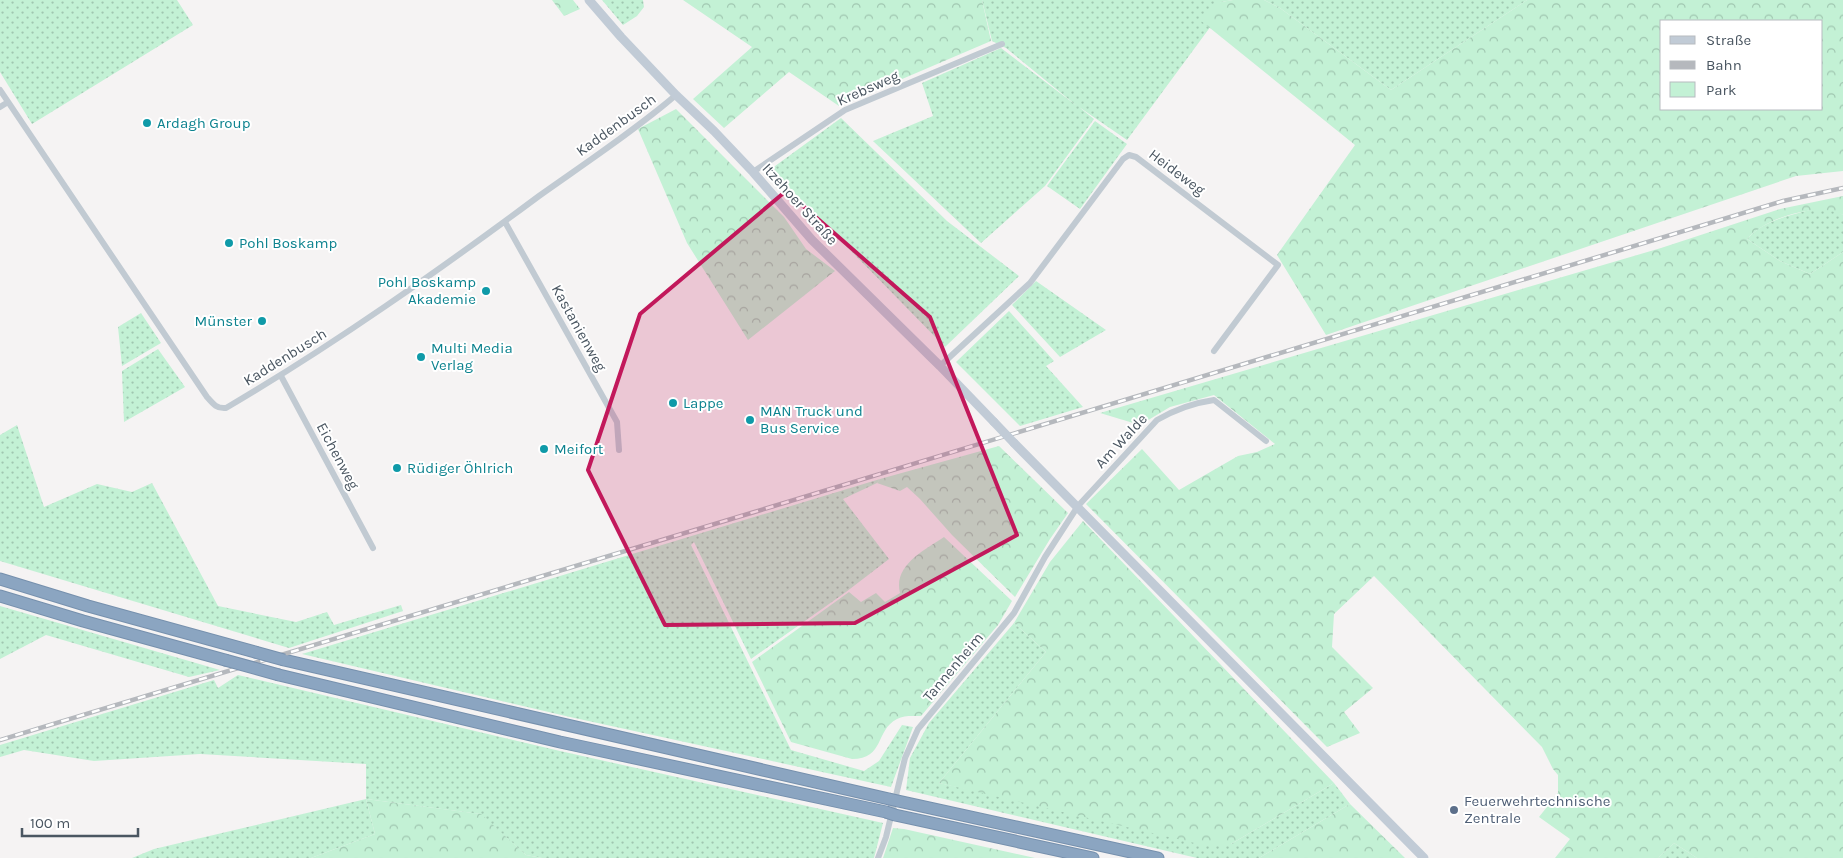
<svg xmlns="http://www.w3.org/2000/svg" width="1843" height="858" font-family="Karla,sans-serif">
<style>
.green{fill:url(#green-dots)}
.forest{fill:url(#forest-crowns);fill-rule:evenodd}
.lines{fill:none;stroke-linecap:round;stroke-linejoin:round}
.motorway-casing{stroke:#7690ad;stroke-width:13}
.minor{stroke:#c1cad2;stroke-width:6}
.secondary{stroke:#c1cbd6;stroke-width:9}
.motorway{stroke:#8ba5c1;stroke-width:11}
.rail-casing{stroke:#b5b8bd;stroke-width:4.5}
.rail{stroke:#fff;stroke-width:2.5;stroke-dasharray:8;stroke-linecap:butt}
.motorway-bridge-casing{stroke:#7690ad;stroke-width:13;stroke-linecap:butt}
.secondary-bridge{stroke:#c1cbd6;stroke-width:9}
.motorway-bridge{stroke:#8ba5c1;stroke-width:11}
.marked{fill:#c2185b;fill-opacity:0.2;stroke:#c2185b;stroke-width:4;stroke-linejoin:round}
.culture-dot{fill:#0f9aa8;stroke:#fff;stroke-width:2}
.service-dot{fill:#5c6f8a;stroke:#fff;stroke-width:2}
.labels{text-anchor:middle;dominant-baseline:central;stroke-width:4;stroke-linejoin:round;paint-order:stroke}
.street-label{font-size:15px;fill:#4a5661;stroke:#fff}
.culture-label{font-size:15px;fill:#0d838f;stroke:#fff;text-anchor:start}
.service-label{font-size:15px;fill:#4e5e75;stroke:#fff;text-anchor:start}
</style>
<defs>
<pattern id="green-dots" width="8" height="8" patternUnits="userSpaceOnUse" patternTransform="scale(1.25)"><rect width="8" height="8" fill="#c3f1d5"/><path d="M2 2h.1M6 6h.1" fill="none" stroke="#a0c6b0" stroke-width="1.8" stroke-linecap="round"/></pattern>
<pattern id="forest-crowns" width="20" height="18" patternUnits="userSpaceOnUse" patternTransform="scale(1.25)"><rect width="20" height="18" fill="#c3f1d5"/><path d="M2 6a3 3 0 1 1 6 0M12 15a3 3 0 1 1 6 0" fill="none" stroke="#a0c6b0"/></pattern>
</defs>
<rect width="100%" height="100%" fill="#f5f3f3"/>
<path class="green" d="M0,0H177L193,25L32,124L0,72Z
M602,0H643L644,7L637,16L623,25Z
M982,0H1233L1221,2L1211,26L1127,140L1079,107L1094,119L1045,186L981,243L873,141L933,116L922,83L1001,48L1077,106L1006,48L992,41Z
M1264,0H1527L1391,90L1280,8Z
M841,118L947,221L1019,276L945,347L771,169Z
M1095,121L1127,144L1080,209L1047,186Z
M1810,210H1835L1843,215V252L1810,274L1780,261L1747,239C1763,221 1787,216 1810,210Z
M1036,281L1106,330L1060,357L1012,305Z
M1009,311L1054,361L1046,366L1083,407L1020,426L956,362Z
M141,313L161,343L122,366L118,327Z
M158,349L185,387L124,422L122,371Z
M17,425L44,507L97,484L132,492L152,483L218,606L296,622L327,612L334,625L401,605L403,611L289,648L0,561V435Z
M880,479L877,483L843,499L889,559L846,592L751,659L694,542L691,545L791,750L864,771L879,761L902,725L913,727L891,787L570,717L302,654Z
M0,606L220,670L189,677L46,635L0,659Z
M1014,623L1046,652L939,783L1231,844L1334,783L1350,804L1259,858H1197L906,790L910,758L929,723Z
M238,675L560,751L883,823L874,858H542L526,855L480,814L366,799L375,834L311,858H132L154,849L366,799V764L200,754L94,761L24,750L0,757V745L214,680L218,688Z
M1674,843L1697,858H1658Z"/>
<path class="forest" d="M552,0H573L580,9L564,16Z
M683,0H982L991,41L839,106L789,72L724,128L693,99L752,47Z
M1233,0H1264L1280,8L1391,90L1527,0H1843V171L1796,176L1326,335L1277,255L1355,145L1200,20L1221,2ZM1662,21H1822V109H1662Z
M676,109L784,217L806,249L835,271L748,340L687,243L638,129Z
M1843,196V215C1818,201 1765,218 1747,239L1780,261L1810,274L1843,252V858H1697L1674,843L1658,858H1555L1570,839L1539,817L1558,793V775L1553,769L1542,747L1374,576L1334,614L1332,647L1373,688L1344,712L1360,733L1327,747L1086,504L1142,449L1179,490L1238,456L1257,452L1275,444L1214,395L1170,407L1140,425L1100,413L1661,248L1780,209Z
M999,446L1068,513L1050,539L1015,597L952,535L920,499L907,487L900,491L877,483L880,479Z
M1083,521L1334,783L1231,844L1203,845L939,783L1046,652L1014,623L1050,562Z
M944,537L1012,601L998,625L921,716C913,716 904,715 897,719C875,730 885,759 852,759L791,742L752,662L849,592L861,602L876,593L885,602L900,593C893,565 925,550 944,537Z
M366,799L481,814L526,855L542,858H311L375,834Z
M1350,804L1405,858H1259Z
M893,828L904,829L1035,858H883Z"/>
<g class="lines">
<g class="motorway-casing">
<path id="motorway" d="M0,579L88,606L255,652
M0,596L83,621L225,660
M284,660L889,799
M279,675L560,742L886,812
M898,801L1158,858
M895,815L1093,858"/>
</g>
<path class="minor" d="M0,90L207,397C213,404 217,409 226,408C335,344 438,271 539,196C584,164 634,131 676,95
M0,107L8,102
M753,172L845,110L1002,44
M505,222L617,422L619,450
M940,366L1030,283L1123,159L1129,155L1136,157L1278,265L1214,351
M281,376L373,548
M878,858L886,837L905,758L918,729L1014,613L1045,557L1078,506L1157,420C1176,409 1193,403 1214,400L1266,441"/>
<path class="secondary" d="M589,0L621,37L676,95L714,131L753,172L812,240L940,366L994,422
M1014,443L1424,858"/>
<use href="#motorway" class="motorway"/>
<g class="rail-casing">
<path id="rail" d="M0,740L1783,201L1843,188"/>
</g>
<use href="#rail" class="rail"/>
<g class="motorway-bridge-casing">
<path id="motorway-bridge" d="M255,652L284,660
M225,660L279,675
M889,799L898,801
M886,812L895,815"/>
</g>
<path class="secondary-bridge" d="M994,422L1014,443"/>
<use href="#motorway-bridge" class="motorway-bridge"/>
</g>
<path class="marked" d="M786,191L930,317L1017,535L855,623L665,625L588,470L640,314Z"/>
<g class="culture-dot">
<circle cx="147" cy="123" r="5"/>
<circle cx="229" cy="243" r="5"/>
<circle cx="486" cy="291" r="5"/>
<circle cx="262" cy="321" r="5"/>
<circle cx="421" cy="357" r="5"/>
<circle cx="673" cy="403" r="5"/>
<circle cx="750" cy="420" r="5"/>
<circle cx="544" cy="449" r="5"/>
<circle cx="397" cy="468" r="5"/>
</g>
<circle class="service-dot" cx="1454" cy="810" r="5"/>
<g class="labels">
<g class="street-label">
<text transform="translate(868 88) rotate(-24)">Krebsweg</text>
<text transform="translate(616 125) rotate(-36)">Kaddenbusch</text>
<text transform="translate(1177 172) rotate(37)">Heideweg</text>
<text transform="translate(800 204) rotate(48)">Itzehoer Straße</text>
<text transform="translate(579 328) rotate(61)">Kastanienweg</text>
<text transform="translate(285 357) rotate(-32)">Kaddenbusch</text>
<text transform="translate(1121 441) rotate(-47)">Am Walde</text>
<text transform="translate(338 456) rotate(62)">Eichenweg</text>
<text transform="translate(953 667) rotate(-50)">Tannenheim</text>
</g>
<g class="culture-label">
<text x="157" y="123">Ardagh Group</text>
<text x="239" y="243">Pohl Boskamp</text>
<text x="476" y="282" text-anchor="end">Pohl Boskamp<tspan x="476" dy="17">Akademie</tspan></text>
<text x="252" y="321" text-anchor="end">Münster</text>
<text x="431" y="348">Multi Media<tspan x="431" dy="17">Verlag</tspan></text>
<text x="683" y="403">Lappe</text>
<text x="760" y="411">MAN Truck und<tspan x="760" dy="17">Bus Service</tspan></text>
<text x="554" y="449">Meifort</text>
<text x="407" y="468">Rüdiger Öhlrich</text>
</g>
<g class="service-label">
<text x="1464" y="801">Feuerwehrtechnische<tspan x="1464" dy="17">Zentrale</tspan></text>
</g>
</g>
<rect x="1660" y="20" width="162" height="90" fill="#ffffff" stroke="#b7bbc0"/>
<rect x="1670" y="36" width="25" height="8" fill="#c1cbd6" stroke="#b7bbc0"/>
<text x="1706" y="45" font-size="15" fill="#4a5661">Straße</text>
<rect x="1670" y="61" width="25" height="8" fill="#b5b8bd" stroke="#b7bbc0"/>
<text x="1706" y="70" font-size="15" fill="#4a5661">Bahn</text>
<rect x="1670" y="82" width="25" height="15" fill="#c3f1d5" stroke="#b7bbc0"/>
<text x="1706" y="95" font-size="15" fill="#4a5661">Park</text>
<path d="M22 828v8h116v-8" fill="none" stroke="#4a5661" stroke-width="2.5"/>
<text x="30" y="828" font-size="15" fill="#4a5661" stroke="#ffffff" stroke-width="4" paint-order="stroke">100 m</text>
</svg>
